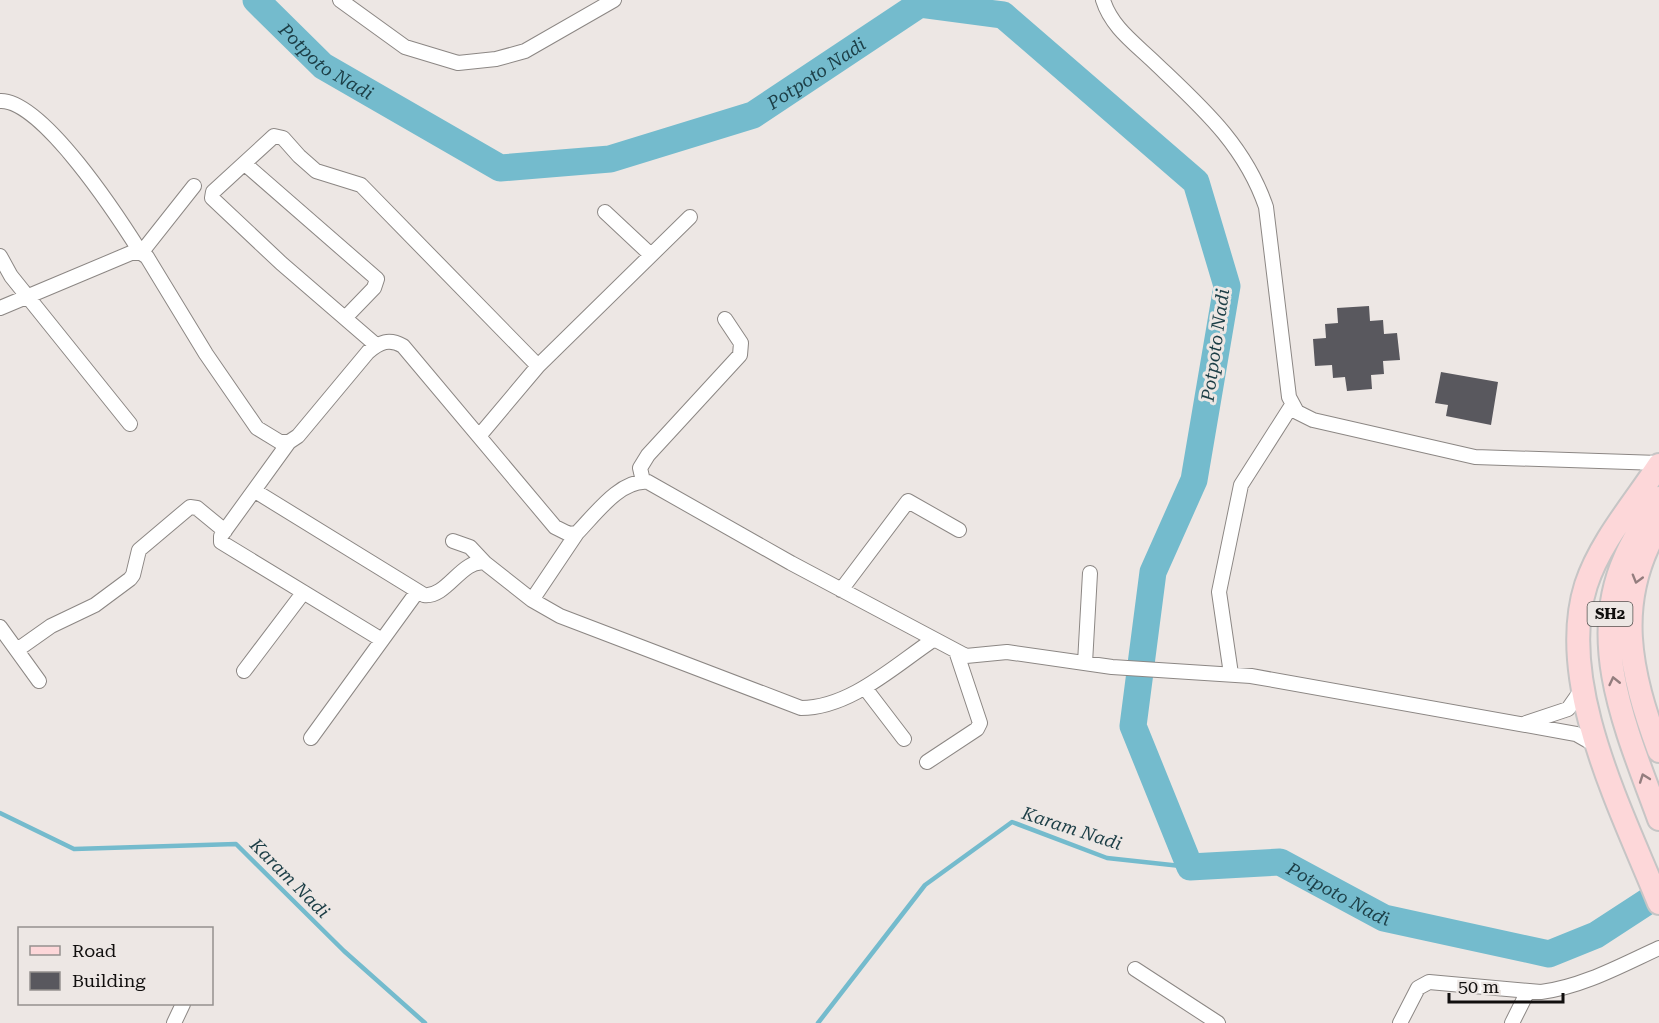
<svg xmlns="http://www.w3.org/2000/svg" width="1659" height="1023" font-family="'Roboto Serif',serif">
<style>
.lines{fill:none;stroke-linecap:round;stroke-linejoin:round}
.stream{stroke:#74bbcd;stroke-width:4.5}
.river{stroke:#74bbcd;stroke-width:27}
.building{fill:#59585e}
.street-casing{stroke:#8c8784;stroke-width:16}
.primary-casing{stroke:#c6c5c5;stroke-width:26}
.street{stroke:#fff;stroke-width:14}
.primary{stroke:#fdd7d9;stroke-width:22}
.oneway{stroke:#937d7e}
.labels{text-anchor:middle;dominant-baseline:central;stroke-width:6;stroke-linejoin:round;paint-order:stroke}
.shield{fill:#ede7e4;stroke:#53504e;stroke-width:1.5}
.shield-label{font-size:15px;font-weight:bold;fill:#110f0e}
.water-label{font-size:18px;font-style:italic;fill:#1c3e46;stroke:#ede7e4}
</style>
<rect width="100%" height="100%" fill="#ede7e4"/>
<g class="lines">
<path class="stream" d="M0,813L74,849L236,844L344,951L425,1023
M818,1023L925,885L1012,822L1107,858L1190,867"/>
<path class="river" id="s1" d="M256,0L323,66L500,168L610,159L753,115L920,4L1003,15L1196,182L1227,286L1194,480L1153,572L1133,726L1190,867L1280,862L1384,918L1549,954L1596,935L1659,894"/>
</g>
<path class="building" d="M1369,306L1370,321L1383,320L1384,334L1397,333L1400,360L1383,361L1384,374L1371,375L1372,389L1347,391L1345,377L1333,378L1332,365L1315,366L1313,339L1326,338L1325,324L1338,323L1337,308Z
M1441,372L1498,382L1491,425L1446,416L1448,405L1435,403Z"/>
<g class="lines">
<g class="street-casing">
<path id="street" d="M340,0L405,47L458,63L496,59L525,51L614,0
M1103,0C1111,26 1133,42 1152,60C1199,105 1244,143 1266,207L1289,397L1297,412L1313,420L1475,457L1659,463
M0,101C42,99 119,218 141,253L194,186
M245,164L377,279L374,288L345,318
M605,212L651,255
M0,256L11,276L130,424
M0,308L131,253H141L147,257L206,354L257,428L280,442H289L298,436L368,352C380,342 389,338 403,346L555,527L569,534L577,533C594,516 620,479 648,482L791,563L966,656L1007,652L1112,667L1251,676L1576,734L1597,746
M376,345L281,263L212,198L213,192L274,136L283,138L299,156L316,171L361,185L538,366
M480,435L538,366L690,217
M289,442L221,536V542L382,640
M643,481L640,468L648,455L740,355L741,343L725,319
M255,491L424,595C447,598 462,558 485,563L532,600L560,616L801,708C850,708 894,666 933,640
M453,541L470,547L485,563
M841,590L908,501L959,530
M532,600L577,533
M0,627L39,681
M17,650L51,626L95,605L130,579L133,575L139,550L190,507L197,508L225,531
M1085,663L1090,573
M244,671L303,593
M1231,674L1219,592L1241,485L1292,405
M865,688L904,739
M1526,723L1568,709L1582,689
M311,738L417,592
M927,762L977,729L980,723L956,651
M1135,969L1218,1023
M174,1023L183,1004
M1400,1023L1418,988L1429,982L1541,992C1582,987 1622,965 1659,948
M1512,1023L1528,991"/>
</g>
<g class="primary-casing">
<path id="primary" d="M1659,465C1634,503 1600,542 1586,585C1555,683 1623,813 1659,903
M1659,498C1647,518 1634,537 1625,558C1586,645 1629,736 1659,819
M1659,525C1613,602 1630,672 1659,751"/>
</g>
<use href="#street" class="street"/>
<use href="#primary" class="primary"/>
</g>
<defs><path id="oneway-chevron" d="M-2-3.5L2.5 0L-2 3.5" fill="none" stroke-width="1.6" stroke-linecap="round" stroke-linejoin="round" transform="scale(1.5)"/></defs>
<g class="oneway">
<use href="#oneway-chevron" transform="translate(1637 579) rotate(106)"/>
<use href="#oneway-chevron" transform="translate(1614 681) rotate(-103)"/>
<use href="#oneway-chevron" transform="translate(1644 778) rotate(-110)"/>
</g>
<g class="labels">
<rect class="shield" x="1587.5" y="602" width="45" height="24" rx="4.5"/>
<g class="shield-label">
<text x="1610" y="614">SH2</text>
</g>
<g class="water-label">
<text stroke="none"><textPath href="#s1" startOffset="94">Potpoto Nadi</textPath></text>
<text stroke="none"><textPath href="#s1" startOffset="634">Potpoto Nadi</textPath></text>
<text transform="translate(1215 345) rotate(-82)">Potpoto Nadi</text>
<text transform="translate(1072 828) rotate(18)">Karam Nadi</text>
<text transform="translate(290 878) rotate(45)">Karam Nadi</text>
<text stroke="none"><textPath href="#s1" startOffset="1968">Potpoto Nadi</textPath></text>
</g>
</g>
<rect x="18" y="927" width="195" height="78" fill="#ede7e4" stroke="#95918e" stroke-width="1.5"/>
<rect x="30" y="946" width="30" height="9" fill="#fdd7d9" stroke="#95918e" stroke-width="1.5"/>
<text x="72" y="957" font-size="18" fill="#110f0e">Road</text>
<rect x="30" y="972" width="30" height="18" fill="#59585e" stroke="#95918e" stroke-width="1.5"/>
<text x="72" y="987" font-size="18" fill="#110f0e">Building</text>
<path d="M1449 993v9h114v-9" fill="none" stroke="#110f0e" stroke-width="3"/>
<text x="1458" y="993" font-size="18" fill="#110f0e" stroke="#ede7e4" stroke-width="4.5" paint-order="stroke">50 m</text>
</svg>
